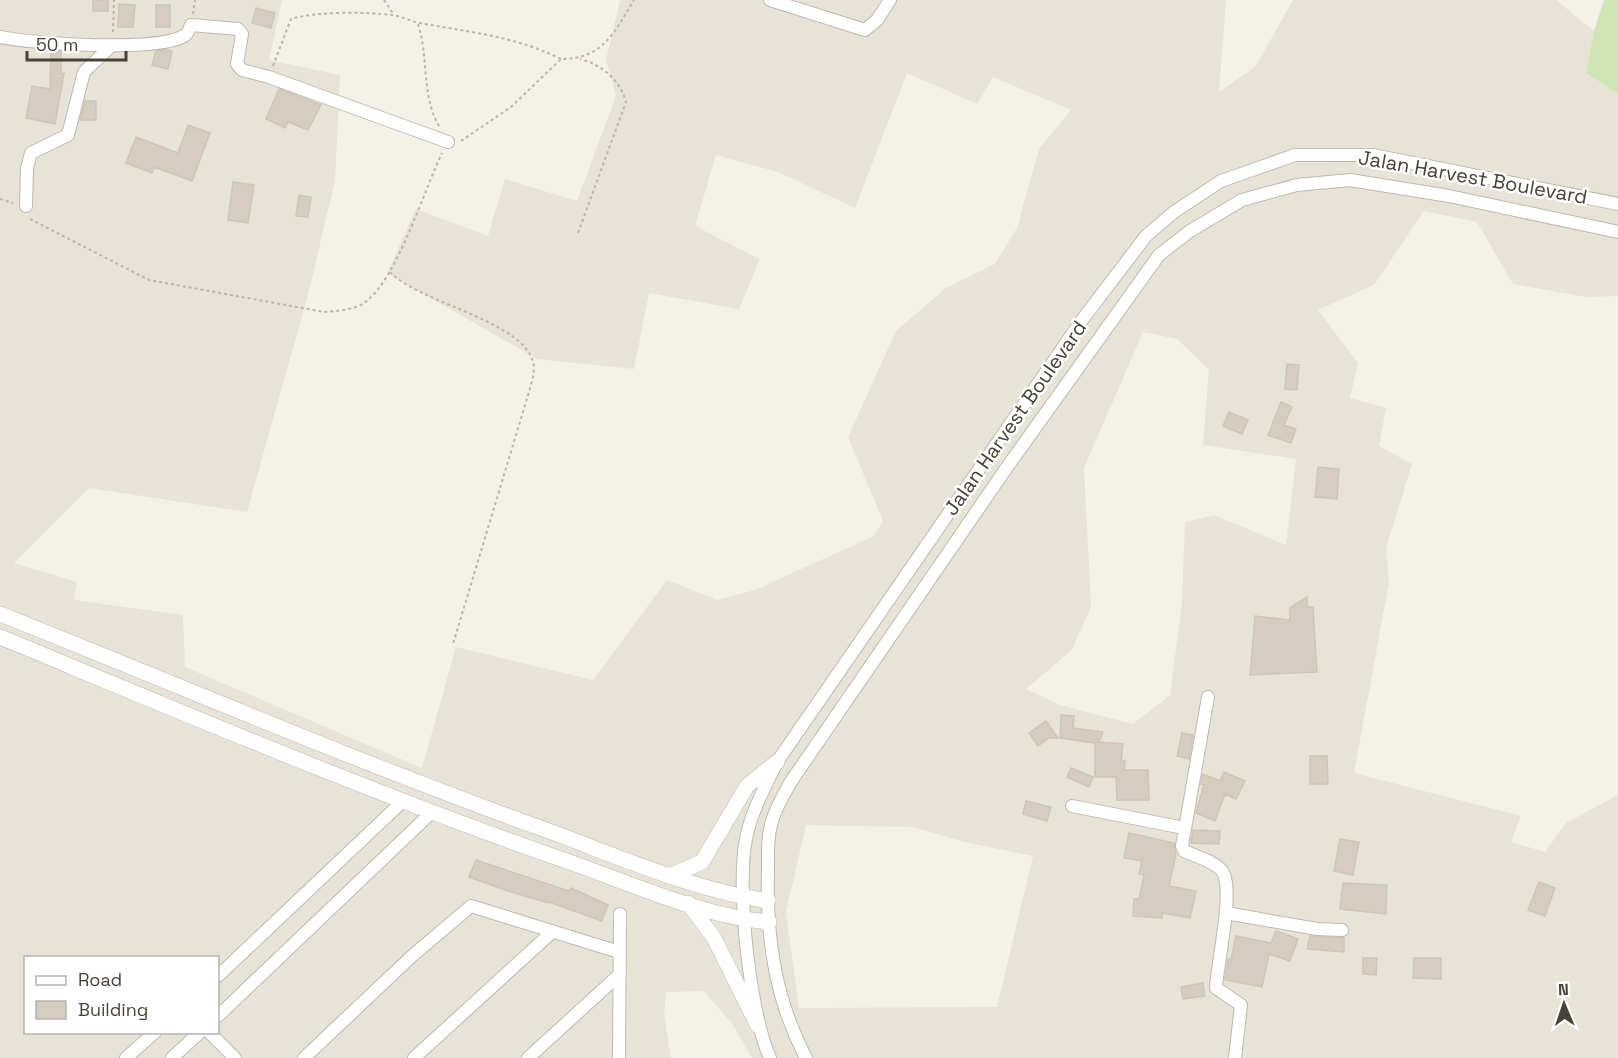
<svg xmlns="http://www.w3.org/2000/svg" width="1618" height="1058" font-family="'Space Grotesk',sans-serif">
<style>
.residential{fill:#e8e3d7;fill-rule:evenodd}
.green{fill:#cee6b4}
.building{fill:#d5cdbf;stroke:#d0c5b2;stroke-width:1.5}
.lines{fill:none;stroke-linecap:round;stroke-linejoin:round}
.minor-casing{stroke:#bfb9ac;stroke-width:14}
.tertiary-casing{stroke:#bfb9ac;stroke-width:16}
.path{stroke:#c0b59e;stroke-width:2;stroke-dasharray:3 3;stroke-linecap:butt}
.minor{stroke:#fff;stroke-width:12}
.tertiary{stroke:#fff;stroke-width:15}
.labels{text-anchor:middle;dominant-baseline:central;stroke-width:5;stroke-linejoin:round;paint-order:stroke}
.street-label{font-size:20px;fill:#474238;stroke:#fff}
</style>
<rect width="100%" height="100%" fill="#f4f1e9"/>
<path class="residential" d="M0,0H282L269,60L340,75L335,180L309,291L247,512L89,488L14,563L77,582L74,600L183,615L185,667L422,768L456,647L593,680L667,580L717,600L755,590L874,536L883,521L848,437L896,331L946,288L995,264L1017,228L1039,149L1071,110L993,77L977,104L907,73L855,208L778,172L716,155L695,226L760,259L739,309L649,293L634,369L537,359L387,273L416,209L488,236L505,179L577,201L616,96L606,60L620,0H1226L1219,92L1256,66L1293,0H1556L1594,31L1586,73L1618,94V296L1586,297L1513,284L1477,222L1424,211L1374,285L1318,310L1358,363L1350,398L1386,408L1379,446L1412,464L1386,548L1389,582L1354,773L1521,816L1511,842L1545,852L1566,823L1618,795V1058H752L733,1025L704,991L666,992L664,1015L671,1058H0ZM1143,332L1177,339L1209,370L1203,445L1296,459L1286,545L1214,515L1185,522L1182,603L1170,695L1133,724L1060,705L1026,689L1071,651L1091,607L1084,468ZM806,825L912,827L965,842L1033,856L997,1007L799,1008L786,912ZM26,958H218V1032H26Z"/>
<path class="green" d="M1604,0H1618V94L1586,73L1594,31Z"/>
<path class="building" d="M93,0H108V11H93Z
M119,4L135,5L133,27H118Z
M156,5H170V27H156Z
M256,8L275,13L271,28L252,23Z
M165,50L172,51L168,69L152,65L156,51Z
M51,51L61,52V74L64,73L55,124L26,118L32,86L50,89Z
M279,89L321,105L308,130L288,122L285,128L266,119Z
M85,101H96V120H80Z
M188,125L210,133L192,181L154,167L152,173L126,163L136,137L178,153Z
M233,182L254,185L248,223L228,220Z
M299,195L311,197L308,217L296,216Z
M1287,364L1299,365L1297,390L1285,389Z
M1281,402L1292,407L1284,425L1296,429L1291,443L1268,435Z
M1229,412L1248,420L1242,434L1223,426Z
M1318,467L1339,469L1337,499L1315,497Z
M1307,597V607H1313L1317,672L1250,675L1255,616L1290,620V608Z
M1061,715L1074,716L1073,728L1103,732L1099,742L1123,744L1121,761H1125L1124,770H1148L1149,800H1117L1116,777H1095V743L1060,738Z
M1046,721L1058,738H1049L1038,746L1029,733Z
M1182,733L1193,735L1189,759L1177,756Z
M1310,756H1327L1328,784H1310Z
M1071,768L1093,777L1089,787L1067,777Z
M1224,772L1245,781L1236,799L1225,794L1215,821L1196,813L1204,785L1201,784L1203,774L1220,781Z
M1026,801L1051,807L1047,821L1023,814Z
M1193,830L1220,831L1219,844L1191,843Z
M1129,833L1174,843L1176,854L1169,886L1196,891L1190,918L1162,913V918L1133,916L1134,899H1139L1144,875L1139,874L1142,861L1124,858Z
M1340,839L1359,842L1353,875L1334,871Z
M476,860L569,891L571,888L608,905L602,921L549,902L548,903L508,891L469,877Z
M1539,882L1555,888L1545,916L1528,910Z
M1343,883L1387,885L1386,914L1340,909Z
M1276,931L1298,939L1290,961L1269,954L1262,987L1225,980L1228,959L1231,960L1236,936L1271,943Z
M1310,936L1344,938V952L1307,949Z
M1363,958H1377L1376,975L1363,974Z
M1414,958H1441V979L1413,978Z
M1203,983L1205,996L1183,999L1181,987Z"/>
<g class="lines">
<g class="minor-casing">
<path id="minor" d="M770,0L865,30L877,20L890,0
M0,37C34,44 155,52 184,36C188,34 189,30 191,25L238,29L242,34L237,64L242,70L269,77L448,142
M26,206L27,168L31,153L68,135L84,72L111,46
M1208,697L1182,846L1184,851C1195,856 1214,861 1222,871C1235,887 1217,964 1216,988L1241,1005L1235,1058
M1072,806L1184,828
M1226,913L1317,929L1342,930
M218,976L402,802
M218,1016L431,813
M209,1032L235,1058
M126,1058L155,1032
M172,1058L200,1032
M304,1058L412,956L471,906L619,952
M414,1058L551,933
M528,1058L620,974
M619,1058L620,914
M770,1058C750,1014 736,887 746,839C751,812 765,787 777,762L1082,320L1146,236L1174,212L1221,181L1295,155H1373L1618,204
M806,1058C775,999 766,937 768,871C768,856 767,839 771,825C774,810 783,797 790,783L1005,470L1159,255L1190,231L1242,200L1297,185L1350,180L1449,196L1618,232"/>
</g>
<g class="tertiary-casing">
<path id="tertiary" d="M0,614C178,685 355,761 535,826C611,853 688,889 768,901
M0,637C186,714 371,793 561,859C625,881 703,917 769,922
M672,875L702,862L747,786L777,762
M688,903L714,938L758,1026"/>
</g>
<path class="path" d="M384,0L394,15
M193,14L195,0
M418,24C429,57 421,95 439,126
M113,32L114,0
M273,66L291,19C317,11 366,12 392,15C401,16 410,21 419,23C468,32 515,36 561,59
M461,141L511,107L561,59C604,59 614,32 634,0
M0,199L13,203
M30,219L149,280L324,312C336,311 354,310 364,303C396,282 424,190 442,153
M578,233L626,102C620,80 601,64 580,59
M390,272C419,303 522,320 533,362C536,374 529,390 526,402L453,644"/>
<use href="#minor" class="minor"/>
<use href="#tertiary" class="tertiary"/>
</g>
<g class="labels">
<g class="street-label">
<text transform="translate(1473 177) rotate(10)">Jalan Harvest Boulevard</text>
<text transform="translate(1015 418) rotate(-55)">Jalan Harvest Boulevard</text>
</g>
</g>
<rect x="24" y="956" width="195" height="78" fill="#ffffff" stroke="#b5b3af" stroke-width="1.5"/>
<rect x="36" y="976" width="30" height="9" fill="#ffffff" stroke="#b5b3af" stroke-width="1.5"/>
<text x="78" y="986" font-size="18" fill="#474238">Road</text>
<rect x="36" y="1001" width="30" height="18" fill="#d5cdbf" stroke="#b5b3af" stroke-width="1.5"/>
<text x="78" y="1016" font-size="18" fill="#474238">Building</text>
<g transform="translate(1564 1004) rotate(358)" stroke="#ffffff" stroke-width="4.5" paint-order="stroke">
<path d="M0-4.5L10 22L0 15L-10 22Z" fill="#474238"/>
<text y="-9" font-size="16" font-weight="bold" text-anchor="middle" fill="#474238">N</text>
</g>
<path d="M27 51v9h99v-9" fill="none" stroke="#474238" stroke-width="3"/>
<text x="36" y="51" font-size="18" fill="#474238" stroke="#ffffff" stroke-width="4.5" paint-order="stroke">50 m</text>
</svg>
